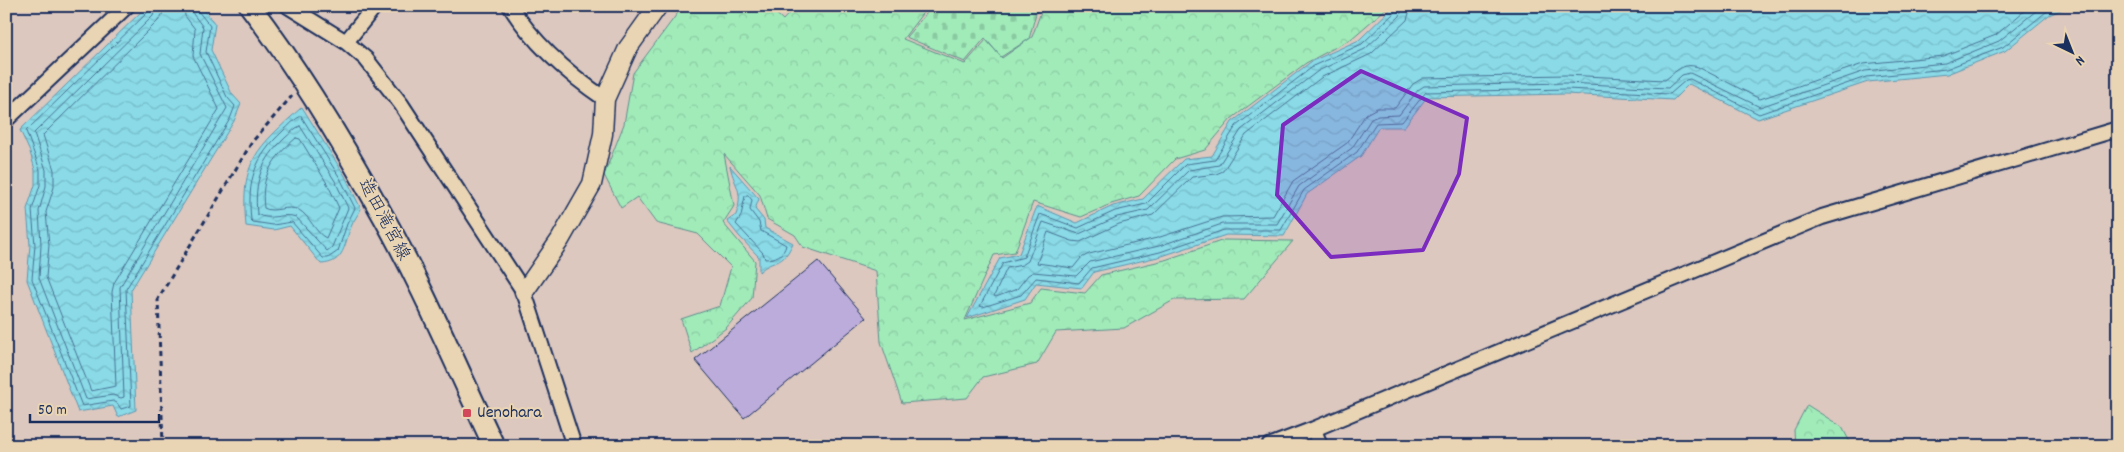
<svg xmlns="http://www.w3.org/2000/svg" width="2124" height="452" font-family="Dekko,'Klee One',sans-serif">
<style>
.forest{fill:url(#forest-crowns);stroke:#5e8d8c}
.cemetery{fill:url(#cemetery-stones);stroke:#5e8d8c}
.water{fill:url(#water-waves);stroke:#5e96b0}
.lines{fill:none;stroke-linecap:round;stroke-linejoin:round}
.shore{stroke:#477395;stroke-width:1}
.building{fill:#bcacdc;stroke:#1b2f5e}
.minor-casing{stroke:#1b2f5e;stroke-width:18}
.tertiary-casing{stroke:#1b2f5e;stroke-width:21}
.secondary-casing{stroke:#1b2f5e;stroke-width:24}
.path{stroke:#1b2f5e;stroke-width:3;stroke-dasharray:5 4;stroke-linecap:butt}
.minor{stroke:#e9d4b3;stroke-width:14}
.tertiary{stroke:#e9d4b3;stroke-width:18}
.secondary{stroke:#e9d4b3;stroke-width:20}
.marked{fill:#7b2cbf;fill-opacity:0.2;stroke:#7b2cbf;stroke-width:4;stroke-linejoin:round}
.poi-dot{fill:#d1495b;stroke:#e9d4b3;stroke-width:2}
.labels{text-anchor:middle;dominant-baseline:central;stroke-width:4;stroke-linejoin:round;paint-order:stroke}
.street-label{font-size:18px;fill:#1b2f5e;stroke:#e9d4b3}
.poi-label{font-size:18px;fill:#1b2f5e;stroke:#e9d4b3;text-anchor:start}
</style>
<defs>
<pattern id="forest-crowns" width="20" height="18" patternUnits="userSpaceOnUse" patternTransform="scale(1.25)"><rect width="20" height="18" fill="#a1ebb9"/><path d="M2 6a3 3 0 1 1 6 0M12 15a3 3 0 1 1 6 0" fill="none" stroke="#8acaa1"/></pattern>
<pattern id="cemetery-stones" width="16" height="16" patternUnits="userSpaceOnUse" patternTransform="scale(1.25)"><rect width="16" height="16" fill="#a1ebb9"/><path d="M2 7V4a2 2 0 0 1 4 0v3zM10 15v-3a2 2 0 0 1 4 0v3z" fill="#8acaa1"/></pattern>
<pattern id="water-waves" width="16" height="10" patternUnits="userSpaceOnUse" patternTransform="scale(1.25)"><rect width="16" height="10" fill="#8adae7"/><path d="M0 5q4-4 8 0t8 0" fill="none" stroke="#76bbc9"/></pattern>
</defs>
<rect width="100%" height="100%" fill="#dcc8bf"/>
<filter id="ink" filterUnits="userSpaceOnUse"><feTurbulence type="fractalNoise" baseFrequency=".02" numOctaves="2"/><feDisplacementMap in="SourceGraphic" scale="10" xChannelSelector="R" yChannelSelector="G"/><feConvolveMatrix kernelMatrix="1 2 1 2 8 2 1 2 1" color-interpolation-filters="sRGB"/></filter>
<g filter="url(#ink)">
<path class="forest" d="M683,6H768L783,20L796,6H928L903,39L965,64L986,40L1002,58L1032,37L1043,6H1389L1351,39L1306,63L1231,119L1205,150L1175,159L1139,196L1111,204L1081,217L1033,202L1015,252L994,255L965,320L1030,303L1041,288L1085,293L1101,275L1165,260L1224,240L1293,241L1244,299L1174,300L1124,328L1056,332L1037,364L983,377L967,398L902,403L881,342L876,271L803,247L795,235L767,219L760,195L724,154L734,206L723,223L755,261L752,298L726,328L692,353L681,319L720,306L731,267L698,234L656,223L637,197L621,208L604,175L624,124L633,73Z
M1807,405L1842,427L1852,446H1795L1794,430Z"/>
<path class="cemetery" d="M933,6H1038L1029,39L1001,57L985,38L965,62L906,37Z"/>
<path class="water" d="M147,6H201L215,24L211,50L232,94L241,104L234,121L131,290L136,410L118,417L113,406L78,412L27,280L30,245L27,209L35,185V170L30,152L20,130Z
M1394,6H2070L2049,15L2005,51L1947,74L1868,82L1758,119L1689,84L1673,100L1566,94L1427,97L1404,127H1379L1361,156L1307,194L1284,236L1226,235L1162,256L1094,272L1082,288L1036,283L1025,299L967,318L1000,258L1019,254L1037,206L1077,223L1113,206L1143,199L1184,159L1212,156L1232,122L1312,61L1359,40Z
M302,107L345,176L361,209C358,215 353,221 351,227C344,244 345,263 321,264L290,226L274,230L246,226C240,160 256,149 302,107Z
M730,166L759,199L755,209L764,220L765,228L793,243C781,269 775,257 759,272V257L739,236L727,221L736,215C744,190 735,188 730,166Z"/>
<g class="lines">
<path class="shore" d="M150,6L148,12L26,131L40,170V185L32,210L35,245L32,279L82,406L113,401L117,403L121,409L131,406L126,289L230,119L235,106L227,97L206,52L210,26L198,11V6
M156,6L153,16L34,133L46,170V186L39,211L41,245L39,278L86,399L113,395L121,398L124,397L120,287L227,108L200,54L203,27L193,14L191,6
M164,6L162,15L158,21L43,135L54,170V187L46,212L49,245L46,277L91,391L116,386L112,292L114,283L219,109L193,56L195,29L185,16L184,6
M1397,6L1395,12L1362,44L1315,65L1236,126L1215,160L1186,164L1146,204L1115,211L1078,228L1040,214L1024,257L1003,263L980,306L983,307L1021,295L1036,278L1079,283L1092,268L1160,252L1224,230H1281L1304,190L1357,152L1376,123L1402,122L1426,92L1566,89L1670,94L1686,80L1690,79L1759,114L1866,77L1946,69L2003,47L2046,12L2057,6
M1403,6L1400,16L1365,49L1318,71L1241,130L1219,165L1189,170L1148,210L1117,217L1079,234L1043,222L1028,261L1022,265L1007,268L994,296L996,297L1017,289L1028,275L1033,272L1076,276L1090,262L1159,246L1222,224H1277L1299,186L1352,148L1371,119L1378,116L1399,115L1418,90L1424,86L1566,83L1668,88L1682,75L1690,73L1760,107L1865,71L1945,63L1999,41L2042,6
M1411,6L1407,20L1371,54L1322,77L1246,135L1223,171L1216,174L1192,177L1153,215L1119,224L1080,242L1072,241L1048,232L1037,263L1073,268L1081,258L1089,254L1157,238L1222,217L1273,216L1293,181L1347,143L1366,114L1377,108H1395L1413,84L1423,78L1566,75L1665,80C1676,72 1682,62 1698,67L1760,99L1863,64L1943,56L1996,35L2030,6
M301,116L340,178L355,208L347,224L338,251L328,258H323L292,222L273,225L253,222L251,220C247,181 254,158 283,131C289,126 294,119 301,116Z
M300,126L335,181L348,208L332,247L327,251L296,217C283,212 269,222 257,214C254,182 261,160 285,138C290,134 294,128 300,126Z
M296,138L300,139L328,185L339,208L326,238C315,233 310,216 299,210C287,204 274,214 264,208C260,176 273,158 296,138Z
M748,195L752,200L750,210L759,222L761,231L786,245C784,255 775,259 765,259L763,253L736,224L741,216L745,196Z"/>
</g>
<path class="building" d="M818,261L866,318L744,418L695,360Z"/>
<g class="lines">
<g class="minor-casing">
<path id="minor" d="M288,6L346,42L366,59L401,104L524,292L574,446
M510,6C534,44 568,74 605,99
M346,42L375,6
M6,120L127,6
M1314,429L1320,446
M1269,446L1314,429L1822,217L2118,129"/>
</g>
<g class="tertiary-casing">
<path id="tertiary" d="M524,292L560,240L592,184L603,134L605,99L628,48L658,6"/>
</g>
<g class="secondary-casing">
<path id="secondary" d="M250,6C298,69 340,138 378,207C422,284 456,366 494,446"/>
</g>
<path class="path" d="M163,446L158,299L252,142L292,96"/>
<use href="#minor" class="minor"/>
<use href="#tertiary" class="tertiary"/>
<use href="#secondary" class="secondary"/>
</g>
</g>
<path class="marked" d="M1361,71L1467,118L1459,174L1423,250L1331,257L1277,195L1283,125Z"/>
<rect class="poi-dot" x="462" y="408" width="10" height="10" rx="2.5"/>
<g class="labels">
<g class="street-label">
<text transform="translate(383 220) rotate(62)">造田滝宮線</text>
</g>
<g class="poi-label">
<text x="477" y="413">Uenohara</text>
</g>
</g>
<rect width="2124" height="452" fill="none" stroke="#e9d4b3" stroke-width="25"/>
<rect x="12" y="12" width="2099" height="427" fill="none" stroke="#1b2f5e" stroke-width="2" filter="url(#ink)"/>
<g transform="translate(2072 52) rotate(137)" stroke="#e9d4b3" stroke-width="4" paint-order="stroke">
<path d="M0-4L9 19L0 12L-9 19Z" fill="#1b2f5e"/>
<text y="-8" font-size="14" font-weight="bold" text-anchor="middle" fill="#1b2f5e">N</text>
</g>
<path d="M30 414v8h129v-8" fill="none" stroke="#1b2f5e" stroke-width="2.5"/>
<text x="38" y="414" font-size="15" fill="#1b2f5e" stroke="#e9d4b3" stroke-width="4" paint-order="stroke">50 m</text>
</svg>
